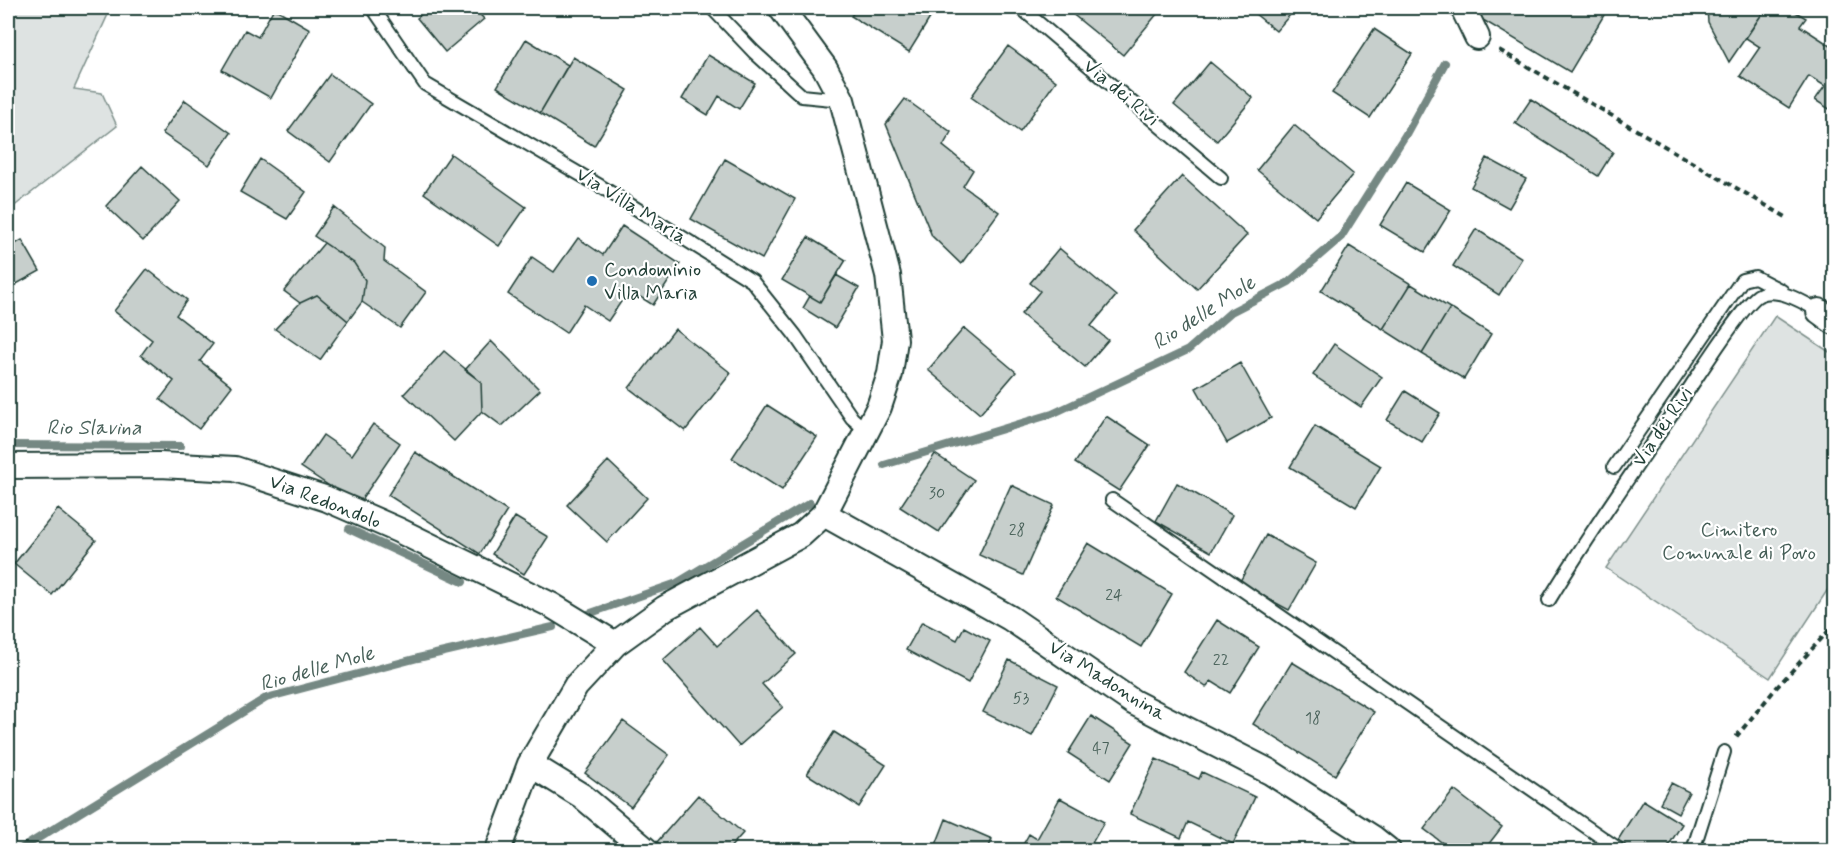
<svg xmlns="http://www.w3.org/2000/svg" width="1842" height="858" font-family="Mynerve,sans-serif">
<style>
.green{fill:#dee3e2;stroke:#7e908b;stroke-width:1.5}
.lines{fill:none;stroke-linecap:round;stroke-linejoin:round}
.stream{stroke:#758883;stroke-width:8}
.building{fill:#c7cfcc;stroke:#1f3d34;stroke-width:1.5}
.lane-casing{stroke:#1f3d34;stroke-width:16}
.street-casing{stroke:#1f3d34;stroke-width:28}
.path{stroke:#1f3d34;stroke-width:4;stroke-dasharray:6 4.5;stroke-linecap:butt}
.lane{stroke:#fff;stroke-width:12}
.street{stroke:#fff;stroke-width:24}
.poi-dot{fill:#1f6fb2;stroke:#fff;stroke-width:2}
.labels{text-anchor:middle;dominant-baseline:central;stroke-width:4.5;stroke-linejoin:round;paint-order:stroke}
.number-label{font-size:16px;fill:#49625a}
.street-label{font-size:20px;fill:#1f3d34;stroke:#fff}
.poi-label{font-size:20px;fill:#1f3d34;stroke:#fff;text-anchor:start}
.park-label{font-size:20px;fill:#455e57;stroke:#fff}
.water-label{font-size:21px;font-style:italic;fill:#4a625b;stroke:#fff}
</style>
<rect width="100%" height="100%" fill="#fff"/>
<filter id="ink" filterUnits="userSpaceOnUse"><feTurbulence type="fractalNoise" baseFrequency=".0167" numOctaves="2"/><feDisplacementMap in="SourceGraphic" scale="12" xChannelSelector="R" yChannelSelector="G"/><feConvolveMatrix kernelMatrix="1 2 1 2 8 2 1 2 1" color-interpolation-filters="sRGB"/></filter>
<g filter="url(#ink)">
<path class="green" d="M8,8H111L74,89L102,93L117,126L8,211Z
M1775,316L1834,355V580L1770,678L1606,568Z"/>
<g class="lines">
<path class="stream" d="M8,445L180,446
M884,465L1052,414L1188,350L1231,312L1289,282L1341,237L1406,134L1445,63
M349,529L463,582
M588,614L677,583L810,503
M19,850L266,698L418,658L553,627"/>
</g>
<path class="building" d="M274,8L310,29L271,98L222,70L245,30L258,37Z
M429,8H474L484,19L445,52L417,18Z
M857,8H930L935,10L909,52L851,16Z
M1065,8H1151L1158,13L1123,55Z
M1248,8H1296L1276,31Z
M1477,8H1591L1604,15L1570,72L1473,14Z
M1707,8H1766L1729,62L1708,22Z
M1766,8H1789L1806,18L1800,26L1834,48V112L1815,100L1825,86L1809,76L1789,108L1740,76L1760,47L1746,38Z
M1374,29L1412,54L1370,118L1332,93Z
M526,39L568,65L540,113L497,87Z
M1008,46L1056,81L1020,132L971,97Z
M708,55L755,83L739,109L719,96L708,115L682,99Z
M573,57L628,90L594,146L540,113Z
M1210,62L1253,98L1217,141L1174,105Z
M330,74L371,104L330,162L288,131Z
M905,99L951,132L943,146L973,170L963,186L999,212L961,264L932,236L886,124Z
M1531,99L1613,152L1598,176L1515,123Z
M185,100L231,133L209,165L162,133Z
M1294,125L1353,174L1316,218L1257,170Z
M451,154L526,207L499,246L424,193Z
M1487,158L1526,179L1509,208L1471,187Z
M260,159L306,192L287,219L240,192Z
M725,159L795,199L762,259L691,219Z
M142,166L180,201L143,241L106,206Z
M1182,176L1247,235L1197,289L1133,230Z
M1406,183L1451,210L1425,252L1380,225Z
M334,207L385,248L384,261L426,292L400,328L362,302L365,280L354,263L314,236Z
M622,226L680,264L653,305L629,290L608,321L584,305L566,333L508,294L532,257L554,272L578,238L603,255Z
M1476,229L1522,258L1499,295L1453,266Z
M808,237L846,260L820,302L782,280Z
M22,240L40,271L13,286L8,276V248Z
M324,243L354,263L365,280L362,302L348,321L317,295L300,303L284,291Z
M1349,246L1411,284L1383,329L1321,291Z
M1059,248L1116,296L1091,326L1108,340L1085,367L1021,314L1040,291L1030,283Z
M147,269L187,300L176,315L213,344L200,361L232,386L199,429L160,399L174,381L141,355L152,340L114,311Z
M836,275L859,288L835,328L803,308L810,296L820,302Z
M1411,284L1450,308L1422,354L1383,329Z
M317,295L348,321L320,360L275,329L300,303Z
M1450,308L1491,334L1464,379L1422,354Z
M964,328L1016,372L980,414L928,370Z
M675,329L731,373L685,431L629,388Z
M491,341L540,390L502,426L482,411L481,382L465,370Z
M1334,344L1382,377L1361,407L1313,375Z
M444,351L481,382L482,411L454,441L404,394Z
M1240,363L1271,418L1227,443L1196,388Z
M1405,391L1440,413L1422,442L1387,420Z
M767,405L817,437L782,490L732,458Z
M1106,416L1150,445L1119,491L1075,463Z
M373,424L400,443L358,505L301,467L323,435L352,455Z
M1315,426L1381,466L1356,507L1290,467Z
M415,452L507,511L480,554L388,495Z
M935,454L974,480L939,532L900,507Z
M608,461L647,498L607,542L567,505Z
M1177,483L1232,515L1211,552L1156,521Z
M1011,485L1054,505L1023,575L979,555Z
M58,509L96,540L52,595L14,564Z
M515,517L548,537L524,574L492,554Z
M1266,535L1316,563L1289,610L1239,583Z
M1088,543L1172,594L1141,647L1056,596Z
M757,610L796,654L762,684L783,707L739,746L663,660L700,627L717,646Z
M1217,620L1259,647L1230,693L1211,681L1206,687L1184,672Z
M922,622L957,640L964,627L990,641L968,683L906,650Z
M1009,660L1058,685L1032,736L983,712Z
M1292,662L1374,712L1335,775L1253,724Z
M1091,716L1133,743L1110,780L1068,753Z
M623,721L669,755L631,807L585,773Z
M834,732L886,765L859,807L807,774Z
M1156,759L1199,779L1202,772L1255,797L1233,844L1188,822L1181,838L1130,814Z
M1671,783L1689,792L1678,813L1660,803Z
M1454,790L1502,827L1484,850H1452L1424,829Z
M698,795L743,833L728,850H666L657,842Z
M1060,798L1104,822L1088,850H1020L1029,834L1037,839Z
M1643,800L1682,824L1666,850H1627L1616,843Z
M946,819L992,839L988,850H934Z"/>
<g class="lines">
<g class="lane-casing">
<path id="lane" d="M373,8L425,84L600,186L752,281L795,335L852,418L868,432
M712,8L754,52L802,96L842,100
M1021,8L1221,178
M1614,467L1742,280L1755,277L1782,291
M1112,500L1620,850
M1549,600C1593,527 1643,458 1691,386C1701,371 1746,301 1759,295C1777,286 1803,302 1819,311
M1693,850L1724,752"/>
</g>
<g class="street-casing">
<path id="street" d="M1463,8L1477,37
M1819,311L1834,322
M8,466L160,465L235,469L327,499L398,530L551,605L615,644
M824,514L1010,618L1133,702L1270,772L1373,838L1388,850
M530,764L582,796L646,850
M498,850L530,764L576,686L615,644L665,608L801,535L824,514L879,407L890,374L895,340L888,275L842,100L825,68L781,8"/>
</g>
<path class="path" d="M1499,50L1786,217
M1736,737L1777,687L1834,625"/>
<use href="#lane" class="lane"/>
<use href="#street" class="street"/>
</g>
</g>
<circle class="poi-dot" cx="592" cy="281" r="6"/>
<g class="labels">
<g class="number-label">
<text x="937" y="493">30</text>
<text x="1017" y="530">28</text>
<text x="1114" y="595">24</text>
<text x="1221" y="660">22</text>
<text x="1021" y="698">53</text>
<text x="1313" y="718">18</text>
<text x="1101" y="748">47</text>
</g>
<g class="street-label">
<text transform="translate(1121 93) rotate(40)">Via dei Rivi</text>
<text transform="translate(631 206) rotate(32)">Via Villa Maria</text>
<text transform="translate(1663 427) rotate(-56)">Via dei Rivi</text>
<text transform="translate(325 502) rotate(21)">Via Redondolo</text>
<text transform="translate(1107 681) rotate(32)">Via Madonnina</text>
</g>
<g class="poi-label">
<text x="604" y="270">Condominio<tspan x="604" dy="23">Villa Maria</tspan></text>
</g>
<g class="park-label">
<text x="1739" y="530">Cimitero<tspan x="1739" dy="23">Comunale di Povo</tspan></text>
</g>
<g class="water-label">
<text transform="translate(1204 313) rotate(-33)">Rio delle Mole</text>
<text x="94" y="428">Rio Slavina</text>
<text transform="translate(317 669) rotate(-16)">Rio delle Mole</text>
</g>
</g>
<rect width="1842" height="858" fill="none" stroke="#fff" stroke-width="30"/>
<rect x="15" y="15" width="1812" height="828" fill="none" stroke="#1f3d34" stroke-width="2" filter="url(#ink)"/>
</svg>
